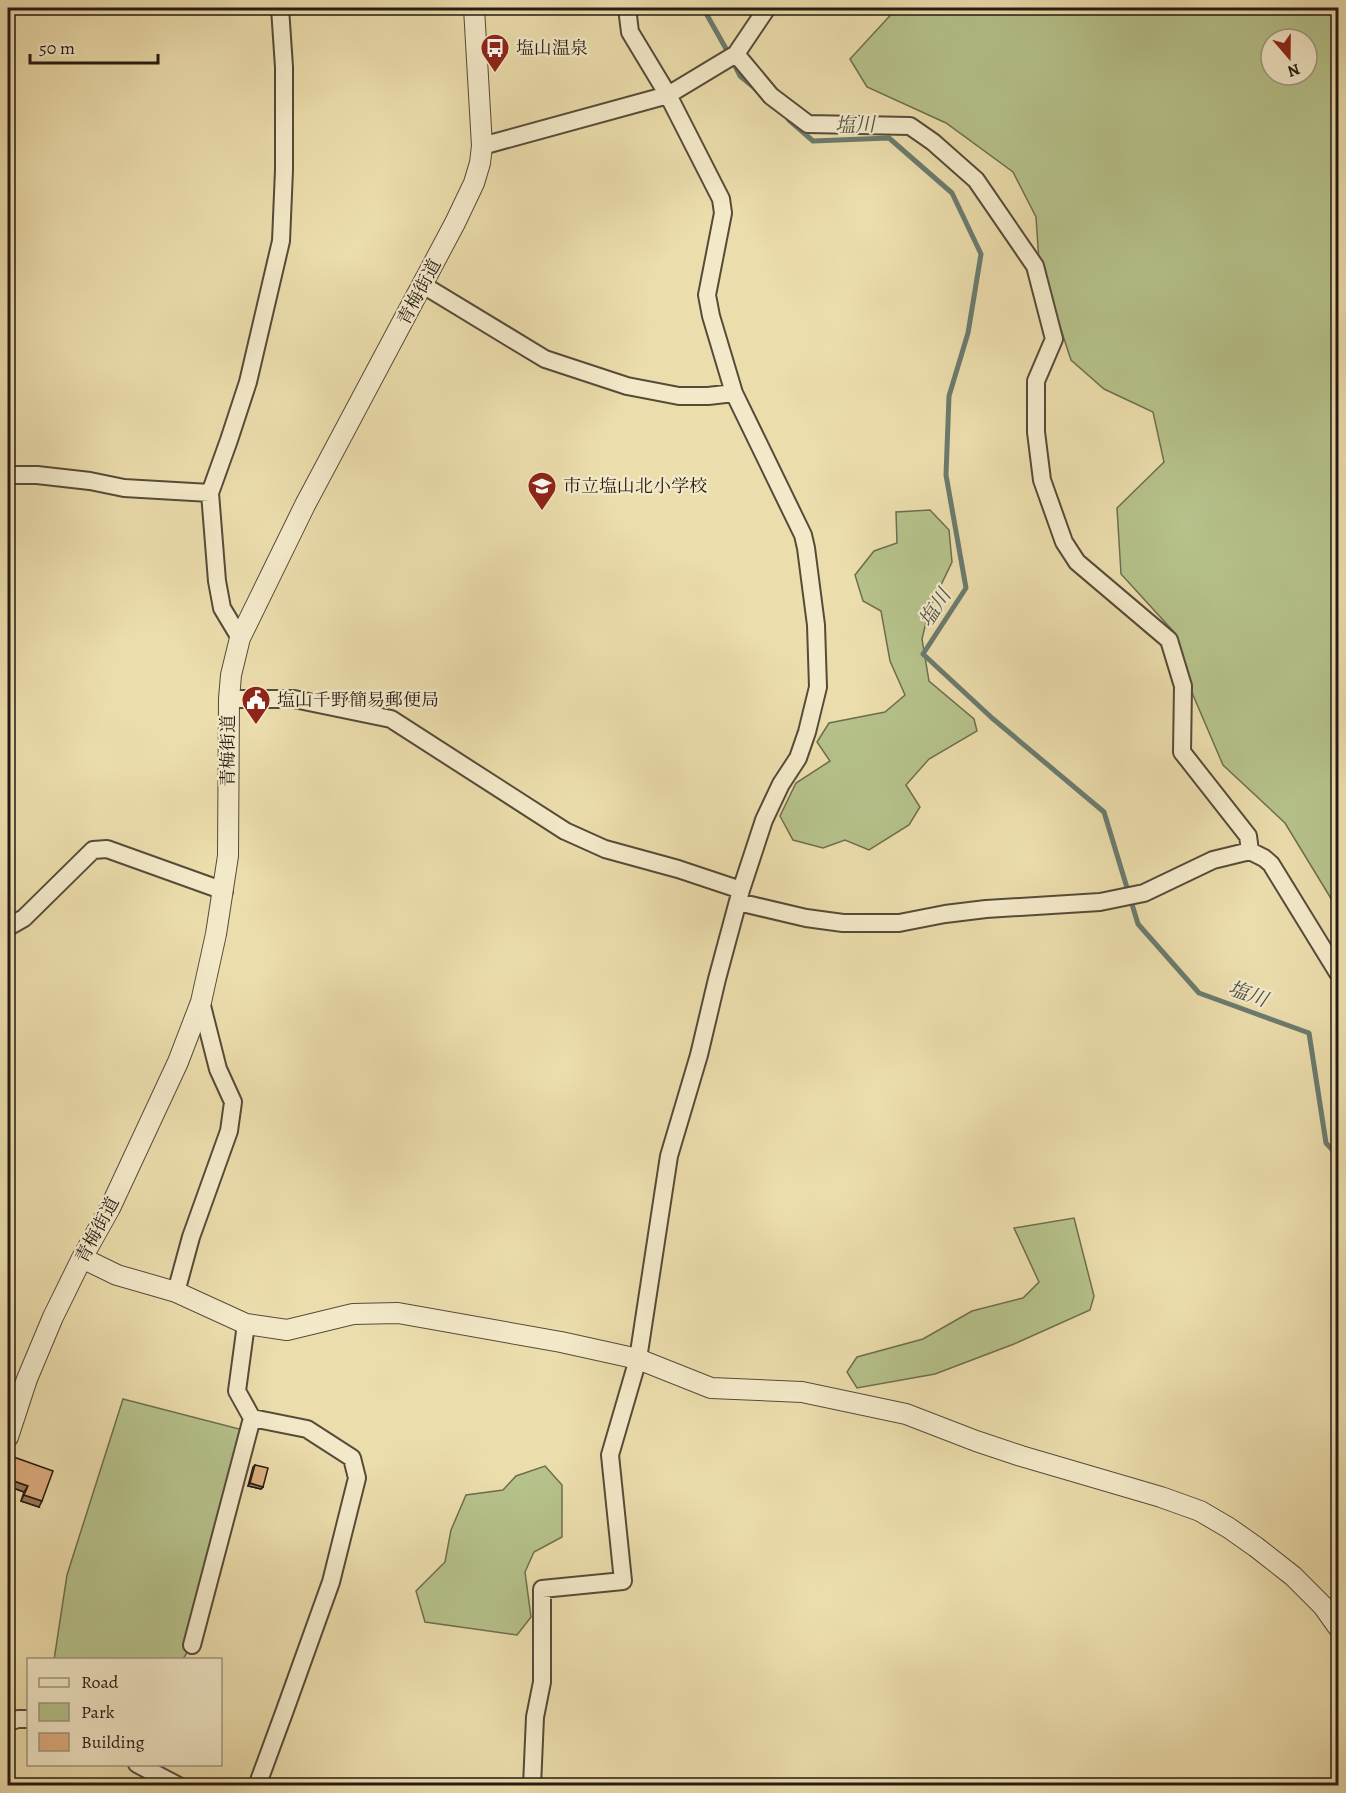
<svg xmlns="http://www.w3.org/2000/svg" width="1346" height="1793" font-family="Alegreya,'Noto Serif JP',serif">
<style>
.green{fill:#b6c28b;stroke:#6d6e4f;stroke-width:1.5;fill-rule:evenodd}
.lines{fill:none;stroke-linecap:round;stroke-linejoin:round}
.stream{stroke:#6a7b6f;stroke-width:5}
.minor-casing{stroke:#564b39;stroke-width:20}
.tertiary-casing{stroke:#564b39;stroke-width:22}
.minor{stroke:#f3e9c9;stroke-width:16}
.tertiary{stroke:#f3e9c9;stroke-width:20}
.wall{fill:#c0966f;stroke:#241a13;stroke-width:1.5}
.shaded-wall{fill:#9c7a5a;stroke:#241a13;stroke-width:1.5}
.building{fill:#dfaf81;stroke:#241a13;stroke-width:1.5}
.labels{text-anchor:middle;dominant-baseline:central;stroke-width:4.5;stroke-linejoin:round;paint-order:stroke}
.poi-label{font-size:18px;fill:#241a13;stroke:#f3e9c9;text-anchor:start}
.street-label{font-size:18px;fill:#241a13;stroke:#f3e9c9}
.water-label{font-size:20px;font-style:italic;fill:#4d5249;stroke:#f3e9c9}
</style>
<rect width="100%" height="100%" fill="#ecddac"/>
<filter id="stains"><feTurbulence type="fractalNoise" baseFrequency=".00333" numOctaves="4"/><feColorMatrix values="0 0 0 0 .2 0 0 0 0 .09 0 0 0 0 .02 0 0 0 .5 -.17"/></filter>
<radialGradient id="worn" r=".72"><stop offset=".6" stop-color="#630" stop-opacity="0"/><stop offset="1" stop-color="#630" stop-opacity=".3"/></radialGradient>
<path class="green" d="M897,8H1338V910L1285,823L1223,765L1193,695L1173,631L1121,574L1117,508L1164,462L1153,412L1104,389L1071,360L1039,262L1036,217L1013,172L946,123L867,87L850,59ZM1271,39H1307V75H1271Z
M930,510L949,530L952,562L929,610L922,639L929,681L974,719L977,731L929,759L906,785L920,807L909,825L869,850L845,840L823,848L793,840L780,816L796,783L830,761L817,742L829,723L885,712L905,695L890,661L881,611L863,601L855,575L874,551L897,543L896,512Z
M1074,1218L1094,1296L1090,1310L1014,1344L935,1374L857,1388L847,1372L857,1357L923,1339L972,1311L1023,1298L1039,1282L1014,1228Z
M123,1399L247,1431L192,1645L183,1659L54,1660L67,1575Z
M545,1466L562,1485V1537L534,1552L525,1572L531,1617L517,1635L425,1622L416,1591L445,1562L451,1530L466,1495L503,1490L516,1476Z"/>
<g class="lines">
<path class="stream" d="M703,8L729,54
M733,62L740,76L756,89
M789,120L813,141L889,138L952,193L981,254L968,333L949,396L946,475L966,588L923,654L992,718L1104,812L1138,924L1199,993L1309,1033L1326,1143L1338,1156"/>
<g class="minor-casing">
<path id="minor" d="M736,54L771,96L808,124L910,126L933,142L976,180L1035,266L1054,339L1036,381V432L1042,480L1064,542L1077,562L1169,640L1183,686L1182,752L1248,836L1250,851
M482,146L668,95L736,54L767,8
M423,285L545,359L627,386L679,396H708L734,393
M8,475H37L90,481L124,488L210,493
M240,638L222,608L217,581L210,493L229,440L248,382L281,241L284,170V67L280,8
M229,699H294L391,719L565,831L605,849L678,869L741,890
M738,902L806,918L843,923H899L945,914L986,909L1100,902L1144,893L1213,860L1250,851L1264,858L1271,864L1338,973
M8,925L10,926L24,918L93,850L107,849L224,891
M176,1292L191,1237L229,1131L233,1102L218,1069L201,1002
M246,1324L237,1391L252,1418L307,1429L352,1458L357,1478L331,1582L285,1710L257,1786
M192,1645L252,1418
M8,1722L18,1719H28
M137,1764L179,1786
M532,1786L535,1717L542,1682V1589L623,1581L610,1455L638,1359L669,1156L699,1055L717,979L741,890L764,820L781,784L798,758L807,732L818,687L816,625L806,548L803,535L734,393L711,316L707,295L723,213L721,199L668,95L630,32L627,8"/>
</g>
<g class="tertiary-casing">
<path id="tertiary" d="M82,1258L117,1275L176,1292L246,1324L287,1330L353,1314L398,1313L561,1342L638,1359L711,1388L802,1392L906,1414L976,1441L1021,1456L1161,1497L1200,1511L1229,1528L1256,1547L1293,1576L1323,1606L1338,1627
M8,1437L27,1379L53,1317L82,1258L110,1208L178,1062L201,1002L216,934L228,856L229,699L231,675L240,638L305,505L455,223L474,183L480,163L482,146L474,8"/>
</g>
<use href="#minor" class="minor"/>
<use href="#tertiary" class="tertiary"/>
</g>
<path class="wall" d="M8,1456L39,1507L21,1501L24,1492L8,1486Z
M255,1465L263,1487L261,1489L248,1486L253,1467Z"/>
<path class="shaded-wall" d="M8,1479L28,1486L24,1492L8,1486Z
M250,1483L263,1487L261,1489L248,1486Z
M24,1495L42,1501L39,1507L21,1501Z"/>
<path class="building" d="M8,1455L53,1471L42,1501L24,1495L28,1486L8,1479Z
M255,1465L268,1468L263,1487L250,1483Z"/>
<defs>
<g id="bus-pin" transform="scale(1.5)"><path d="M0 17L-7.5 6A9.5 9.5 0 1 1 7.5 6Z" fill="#8f2418" stroke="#f3e9c9"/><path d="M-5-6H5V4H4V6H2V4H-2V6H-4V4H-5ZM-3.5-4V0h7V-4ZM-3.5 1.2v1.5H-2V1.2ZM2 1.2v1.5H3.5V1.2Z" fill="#fff"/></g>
<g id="school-pin" transform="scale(1.5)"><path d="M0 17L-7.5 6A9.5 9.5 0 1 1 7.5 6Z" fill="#8f2418" stroke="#f3e9c9"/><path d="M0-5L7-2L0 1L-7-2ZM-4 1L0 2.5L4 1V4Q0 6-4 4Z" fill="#fff"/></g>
<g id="civic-pin" transform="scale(1.5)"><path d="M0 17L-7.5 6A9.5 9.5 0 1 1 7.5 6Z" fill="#8f2418" stroke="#f3e9c9"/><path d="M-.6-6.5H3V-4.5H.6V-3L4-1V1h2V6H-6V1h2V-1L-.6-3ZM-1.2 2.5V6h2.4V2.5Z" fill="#fff"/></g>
</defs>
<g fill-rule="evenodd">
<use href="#bus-pin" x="495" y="48"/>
<use href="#school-pin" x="542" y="486"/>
<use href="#civic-pin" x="256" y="700"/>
</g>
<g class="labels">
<g class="poi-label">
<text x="516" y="48">塩山温泉</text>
<text x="563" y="486">市立塩山北小学校</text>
<text x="277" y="700">塩山千野簡易郵便局</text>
</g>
<g class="street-label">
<text transform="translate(419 292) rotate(-62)">青梅街道</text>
<text transform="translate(228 751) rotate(-90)">青梅街道</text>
<text transform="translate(97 1230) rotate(-62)">青梅街道</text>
</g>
<g class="water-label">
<text transform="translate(855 125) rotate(-2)">塩川</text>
<text transform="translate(935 608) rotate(-57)">塩川</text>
<text transform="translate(1248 994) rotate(20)">塩川</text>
</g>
</g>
<rect width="1346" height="1793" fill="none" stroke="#ecddac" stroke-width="30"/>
<rect x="9" y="9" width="1328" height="1775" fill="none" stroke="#241a13" stroke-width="3"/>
<rect x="15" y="15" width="1316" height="1763" fill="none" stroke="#241a13" stroke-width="1.5"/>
<rect x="27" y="1658" width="195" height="108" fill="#f3e9c9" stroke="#a09680" stroke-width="1.5"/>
<rect x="39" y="1678" width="30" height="9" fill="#f3e9c9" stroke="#a09680" stroke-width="1.5"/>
<text x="81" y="1688" font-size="18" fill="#241a13">Road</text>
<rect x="39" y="1703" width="30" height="18" fill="#b6c28b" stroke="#a09680" stroke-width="1.5"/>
<text x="81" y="1718" font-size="18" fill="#241a13">Park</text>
<rect x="39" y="1733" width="30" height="18" fill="#dfaf81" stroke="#a09680" stroke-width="1.5"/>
<text x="81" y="1748" font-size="18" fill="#241a13">Building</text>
<g transform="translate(1289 57) rotate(160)"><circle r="28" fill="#f3e9c9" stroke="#a09680" stroke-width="1.5"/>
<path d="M0-4.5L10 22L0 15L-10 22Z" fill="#8f2418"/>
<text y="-9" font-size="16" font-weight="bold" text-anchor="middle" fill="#241a13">N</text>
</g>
<path d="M30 54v9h128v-9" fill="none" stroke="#241a13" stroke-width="3"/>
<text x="39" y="54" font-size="18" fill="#241a13" stroke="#f3e9c9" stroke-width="4.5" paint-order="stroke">50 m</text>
<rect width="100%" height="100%" filter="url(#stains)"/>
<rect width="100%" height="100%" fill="url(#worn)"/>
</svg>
